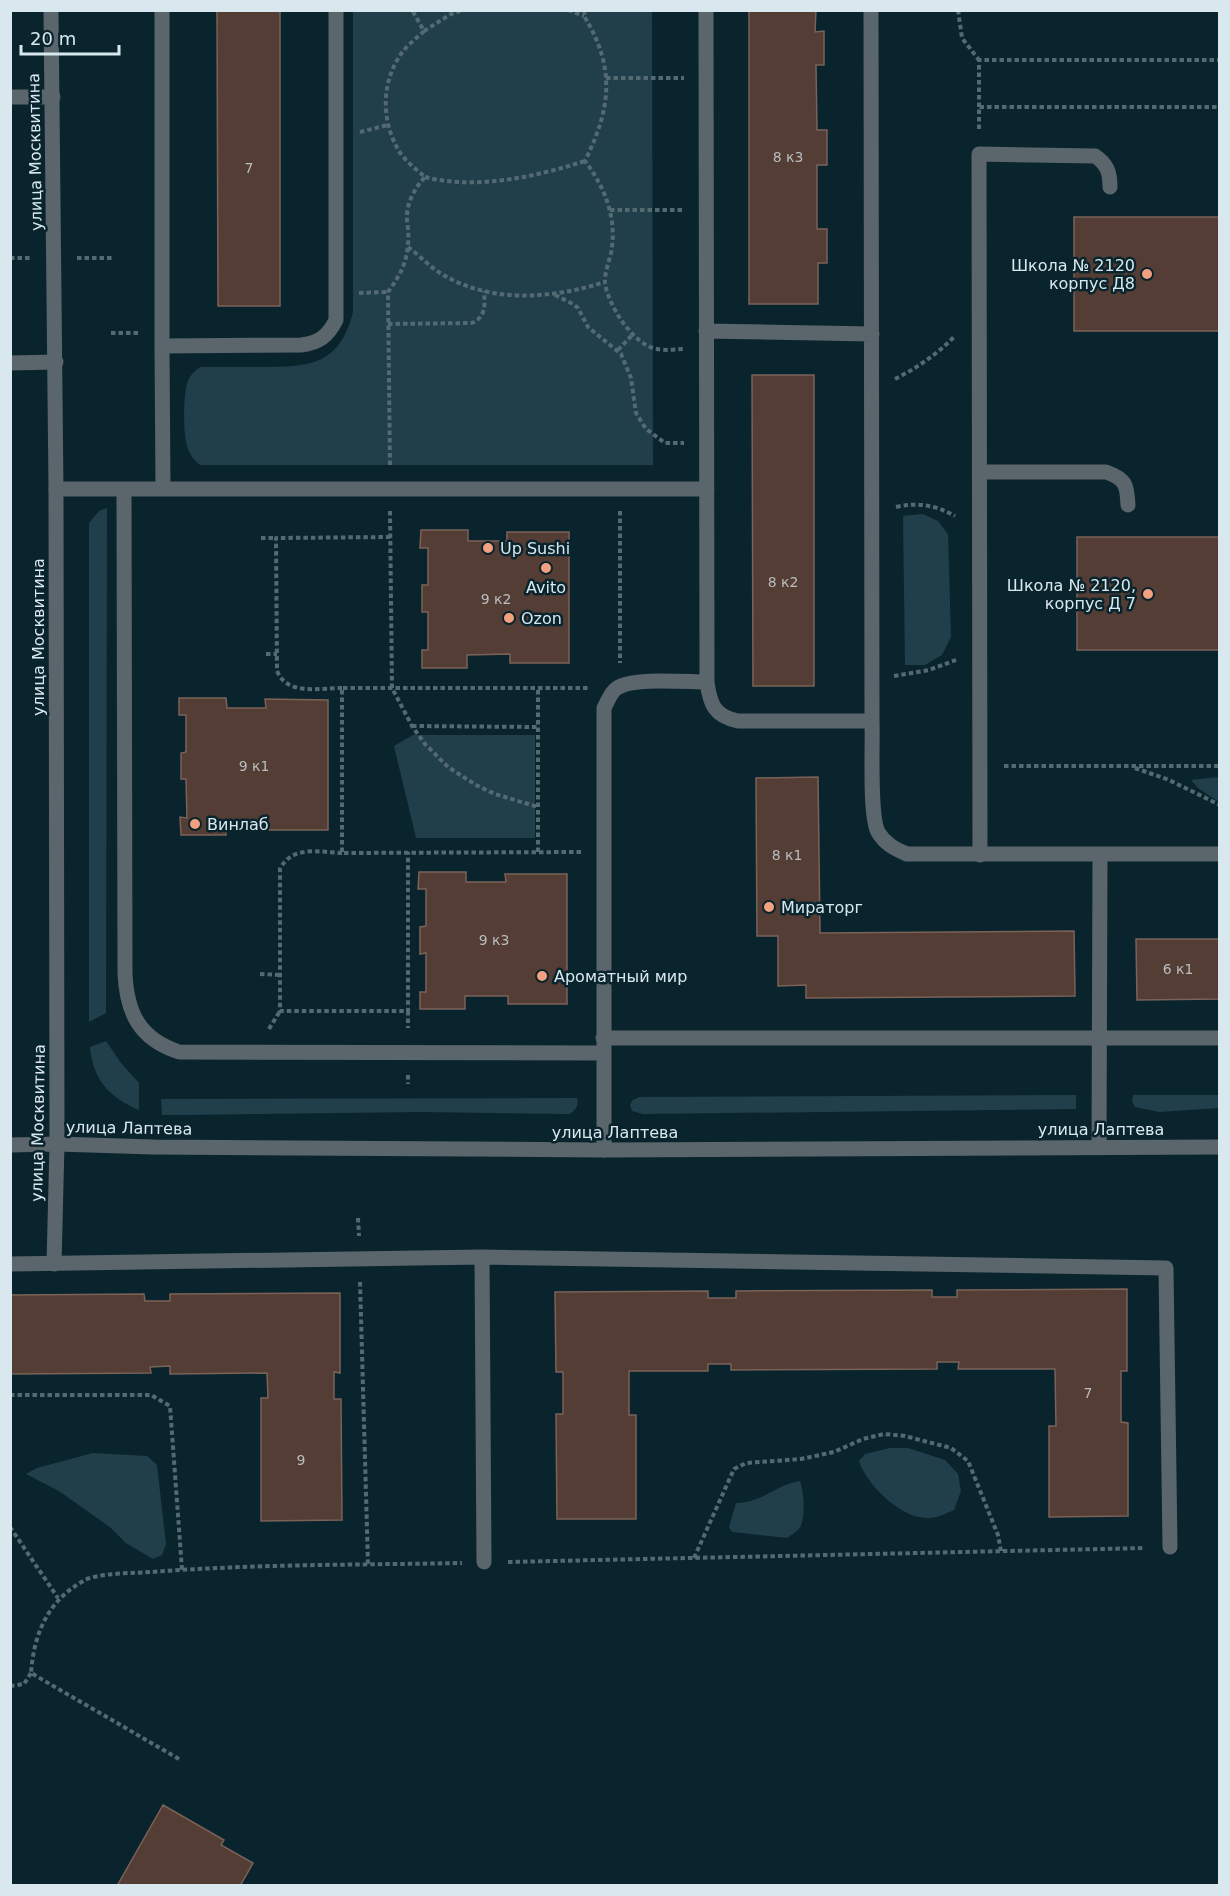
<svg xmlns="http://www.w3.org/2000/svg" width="1230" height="1896" font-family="'DejaVu Sans',sans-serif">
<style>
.green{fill:#203f4b}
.building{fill:#533d34;stroke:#7a6258;stroke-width:1.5}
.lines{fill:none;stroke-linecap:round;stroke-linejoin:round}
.path{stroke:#546a72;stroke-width:4;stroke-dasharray:4.5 3;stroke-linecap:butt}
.lane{stroke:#5a666b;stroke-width:15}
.street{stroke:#5a666b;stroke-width:15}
.poi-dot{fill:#f2a080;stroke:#0a242d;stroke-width:2}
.labels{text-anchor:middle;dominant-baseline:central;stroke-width:5;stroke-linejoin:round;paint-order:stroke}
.number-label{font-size:14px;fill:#b8bdc0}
.street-label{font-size:16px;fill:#d9e8ee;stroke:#0a242d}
.poi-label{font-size:16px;fill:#d9e8ee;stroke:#0a242d;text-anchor:start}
</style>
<rect width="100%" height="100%" fill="#0a242d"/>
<path class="green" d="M353,11H652L653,465H200C194,460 189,454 187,446C183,432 183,394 188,381C190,375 195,371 200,367C222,367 244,367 266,367C313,367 340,363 353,312Z
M107,508L106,1013L89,1022V523L99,511Z
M923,514L938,521L948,534L951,637L942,655L925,665H905L903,516Z
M413,735H535V838H416L394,746Z
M1219,777V802L1198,788L1191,780Z
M106,1041L121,1063L139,1083V1110C109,1097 93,1080 90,1047Z
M1076,1095V1109L643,1114L632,1111L630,1105L633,1100L639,1097Z
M1133,1095H1219V1108L1159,1112L1135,1107L1132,1101Z
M577,1098C579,1106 576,1109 570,1114L421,1112L185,1115H162L161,1099Z
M890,1448H908L945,1460L958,1474L961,1491L954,1510C945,1514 935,1519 926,1518C901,1518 866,1484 859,1461L865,1454Z
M93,1453L147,1456L157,1465L166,1544L162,1555L153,1559L126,1543L111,1528L59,1491L26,1474L37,1468Z
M800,1481C804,1492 806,1520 799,1529C796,1532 791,1535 787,1538L732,1532L729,1527L736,1503C762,1503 777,1484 800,1481Z"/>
<path class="building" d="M217,10H280V306H218Z
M749,10H816L815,32L824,31V65H816L817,130H827V165H817V229H827V263H818V304H749Z
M1074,217H1220V331H1074Z
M752,375H814V686H753Z
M421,530H468V541H507V532H569V663H510V654L467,655V668H422V650H428V612H422V585H428V548H420Z
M1077,537H1220V650H1077Z
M179,698H226L227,708H266L265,699L328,700V830H269V822H226V835H181L180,817L187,818L186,779H181V753L186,752V715H179Z
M818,777L820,933L1074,931L1075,996L806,998V985L778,986V936H757L756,778Z
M419,872H466V882H506L505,874H567V1004H508V996H465V1009H420V992H426V953L420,954V927L426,926V889H418Z
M1136,939H1220V999L1137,1000Z
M1127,1289V1371H1121V1422L1128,1423V1516L1049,1517V1426H1056L1055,1369H958L959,1362H937V1369L731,1370V1364H708V1371H629V1415H636V1519H557L556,1414H563V1372H556L555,1292L708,1291V1298H736V1291L932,1290V1297H957V1290Z
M340,1293V1373L334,1372V1399H341L342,1520L261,1521V1398H268L267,1373L170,1374V1366L150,1367L151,1373L10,1374V1295L144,1294L145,1301H170V1294Z
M163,1805L224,1840L221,1845L253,1863L240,1886H117Z"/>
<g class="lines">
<path class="path" d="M568,10L584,16
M585,10L584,16C616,68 611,108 585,161C604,186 616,215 612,247C611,258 604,272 605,283C608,305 633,345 657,349C666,351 676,349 685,349
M958,10L962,38L979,60
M424,31L451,14L463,10
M606,78H684
M979,107V60H1220
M979,129V107H1220
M360,132L388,125
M425,177C476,190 535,177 585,161
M610,210H685
M408,247C419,255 429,266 440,273C490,304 551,299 605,282
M10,258H31
M77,258H112
M359,293L388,292
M555,295L573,304L578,308L588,327L621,354L631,378L636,413L646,429L665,443H684
M388,324L472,323C486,317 485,305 484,291
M111,333H138
M618,350L633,334
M895,379C917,368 937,354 954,337
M390,465L388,292C399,277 407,263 408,244C409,236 408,228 407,220C406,204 414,189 425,177C416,169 405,161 399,151C381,121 381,83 401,54C407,45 417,38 424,31L412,10
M896,507C918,502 935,505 955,516
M390,511L392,688L412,726L425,744L448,767L476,785L495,794L538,807
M620,511V663
M261,538H276
M266,654H277
M894,676L929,670L956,660
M342,688C320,688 287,696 277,671L276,538L391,537
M412,726L538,727
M1004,766H1220
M1135,768L1169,780L1220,805
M538,852V688
M581,852L342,853V688H588
M342,853C319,852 292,845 280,869V1011H408V852
M260,974L280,975
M408,1011V1028
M269,1029L280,1011
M408,1075V1084
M358,1218L359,1236
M360,1282L368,1565
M10,1395H151L170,1406L182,1570
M10,1527L58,1598
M694,1558L734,1469L746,1463L801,1459L834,1452L863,1439L884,1434L905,1436L951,1448L968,1461L998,1535L1001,1551
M508,1562L1145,1548
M10,1686L24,1684L31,1673
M179,1759L31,1673C34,1633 48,1600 85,1580C98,1573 136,1573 152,1572C255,1564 359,1565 462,1563"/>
<path class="lane" d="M162,10V346L301,345C319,343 328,336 336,320V10
M706,10L707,682C710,704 714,716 738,721H872C873,744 869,815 878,832C885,844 895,849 907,854H1220
M871,10L872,721
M10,97H53
M706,331L872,334
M162,346L163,489
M980,472H1106C1126,479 1127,485 1128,505
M56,489H707
M124,489L125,974C127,1014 140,1039 179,1052L603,1053
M980,855L979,154L1095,156C1107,164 1110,172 1110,187
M603,1038H1220
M1099,1146L1100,855
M604,1150V708C608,701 610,693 617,688C633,677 686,682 707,682
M482,1257L484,1562
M10,1264L482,1257L1166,1268L1170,1547"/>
<path class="street" d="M51,10L56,489L57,1144L54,1264
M10,363L56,362
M10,1145L57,1144L153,1147L604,1150L1220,1147"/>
</g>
<g class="poi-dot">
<circle cx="1147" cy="274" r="6"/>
<circle cx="488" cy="548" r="6"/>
<circle cx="546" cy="568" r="6"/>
<circle cx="1148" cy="594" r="6"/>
<circle cx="509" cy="618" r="6"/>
<circle cx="195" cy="824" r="6"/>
<circle cx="769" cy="907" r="6"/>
<circle cx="542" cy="976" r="6"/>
</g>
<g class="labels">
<g class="number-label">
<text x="788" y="157">8 к3</text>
<text x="249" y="168">7</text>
<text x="783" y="582">8 к2</text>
<text x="496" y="599">9 к2</text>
<text x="254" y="766">9 к1</text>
<text x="787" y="855">8 к1</text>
<text x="494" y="940">9 к3</text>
<text x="1178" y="969">6 к1</text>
<text x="1088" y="1393">7</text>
<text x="301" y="1460">9</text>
</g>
<g class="street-label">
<text transform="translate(35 152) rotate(-91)">улица Москвитина</text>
<text transform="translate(38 637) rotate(-90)">улица Москвитина</text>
<text transform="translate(38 1123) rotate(-89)">улица Москвитина</text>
<text transform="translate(129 1128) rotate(1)">улица Лаптева</text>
<text x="1101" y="1129">улица Лаптева</text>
<text x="615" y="1132">улица Лаптева</text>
</g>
<g class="poi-label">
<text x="1135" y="265" text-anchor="end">Школа № 2120<tspan x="1135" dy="18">корпус Д8</tspan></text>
<text x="500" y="548">Up Sushi</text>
<text x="1136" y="585" text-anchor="end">Школа № 2120,<tspan x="1136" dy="18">корпус Д 7</tspan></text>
<text x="546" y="587" text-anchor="middle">Avito</text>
<text x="521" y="618">Ozon</text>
<text x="207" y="824">Винлаб</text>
<text x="781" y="907">Мираторг</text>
<text x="554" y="976">Ароматный мир</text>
</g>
</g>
<rect width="1230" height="1896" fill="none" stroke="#d9e8ee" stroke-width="24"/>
<path d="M21 45v9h98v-9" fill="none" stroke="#d9e8ee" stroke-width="3"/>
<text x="30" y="45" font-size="18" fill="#d9e8ee" stroke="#0a242d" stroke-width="4.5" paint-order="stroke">20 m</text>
</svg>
